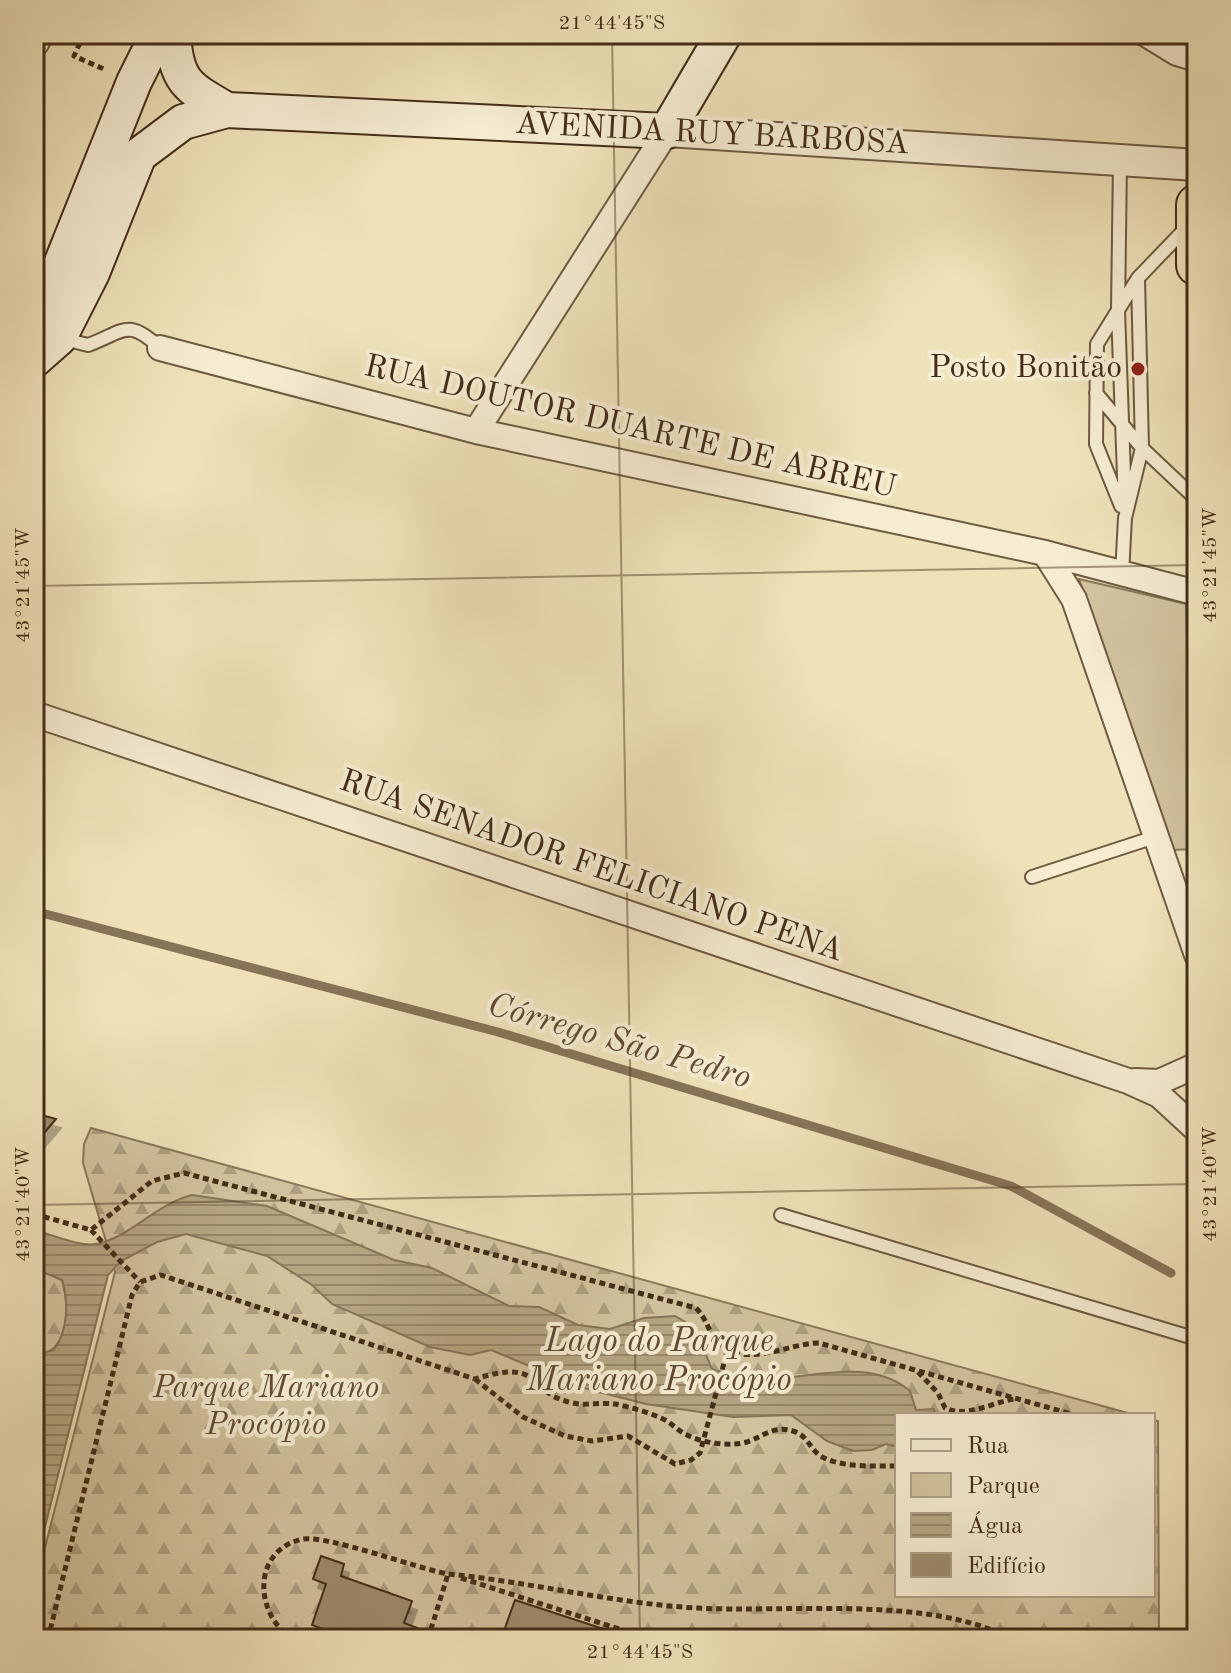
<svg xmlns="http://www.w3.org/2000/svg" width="1231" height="1673" font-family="'Old Standard TT',serif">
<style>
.green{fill:#d2c39e;stroke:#8a785b;stroke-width:2}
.forest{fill:url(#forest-firs);stroke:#8a785b;stroke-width:2}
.water{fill:url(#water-rules);stroke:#877458;stroke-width:2}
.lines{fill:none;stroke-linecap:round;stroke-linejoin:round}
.stream{stroke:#877458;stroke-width:9}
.building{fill:#9c8b6c;stroke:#432d18;stroke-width:2;filter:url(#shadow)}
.service-casing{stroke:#6e5a40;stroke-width:16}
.minor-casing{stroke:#6e5a40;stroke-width:28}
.tertiary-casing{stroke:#6e5a40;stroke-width:34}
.secondary-casing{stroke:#432d18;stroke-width:38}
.trunk-casing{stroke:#432d18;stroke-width:44}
.path{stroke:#432d18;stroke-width:5;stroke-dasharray:6 4;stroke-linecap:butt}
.service{stroke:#f5ecd2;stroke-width:12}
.minor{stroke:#f5ecd2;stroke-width:24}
.tertiary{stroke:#f5ecd2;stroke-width:30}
.secondary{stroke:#f5ecd2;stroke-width:34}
.trunk{stroke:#efe2b9;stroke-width:40}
.ticks{fill:none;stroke:#432d18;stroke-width:2;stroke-opacity:0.45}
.poi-dot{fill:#8f2418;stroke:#f5ecd2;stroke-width:3}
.labels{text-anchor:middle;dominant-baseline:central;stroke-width:8;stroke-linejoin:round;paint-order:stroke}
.street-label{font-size:32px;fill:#432d18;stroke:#f5ecd2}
.poi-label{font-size:32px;fill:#432d18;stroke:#f5ecd2;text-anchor:end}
.park-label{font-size:32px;font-style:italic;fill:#604b33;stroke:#f5ecd2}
.water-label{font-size:34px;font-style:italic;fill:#604b32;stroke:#f5ecd2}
.neatline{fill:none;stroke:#432d18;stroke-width:3}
.ticks-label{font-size:20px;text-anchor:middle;fill:#432d18}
</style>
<defs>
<pattern id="forest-firs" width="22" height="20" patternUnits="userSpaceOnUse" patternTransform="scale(2)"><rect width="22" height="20" fill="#d2c39e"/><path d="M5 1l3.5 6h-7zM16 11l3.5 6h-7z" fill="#ac9f80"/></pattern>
<pattern id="water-rules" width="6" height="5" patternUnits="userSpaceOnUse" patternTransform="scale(2)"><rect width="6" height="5" fill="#b5a482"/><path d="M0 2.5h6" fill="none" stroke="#958669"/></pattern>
<filter id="shadow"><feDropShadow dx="5" dy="9" stdDeviation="0" flood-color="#0004"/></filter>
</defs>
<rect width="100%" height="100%" fill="#efe2b9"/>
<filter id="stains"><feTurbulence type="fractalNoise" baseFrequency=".0025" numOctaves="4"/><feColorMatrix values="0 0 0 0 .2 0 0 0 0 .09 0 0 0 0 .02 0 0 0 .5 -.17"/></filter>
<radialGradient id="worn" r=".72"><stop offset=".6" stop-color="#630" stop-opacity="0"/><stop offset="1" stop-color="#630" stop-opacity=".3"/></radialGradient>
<path class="green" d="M1079,579L1186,604L1193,849L1172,850Z"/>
<path class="forest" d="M91,1128L1135,1415H897V1595H1153V1420L1158,1421L1159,1639H34V1591L115,1272L83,1163L84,1144Z
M34,1268L62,1280C70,1306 70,1355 34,1355Z"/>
<path class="water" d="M192,1195L267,1206L394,1260L432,1268L509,1306L539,1307L578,1325L610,1329L644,1318L675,1316L694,1327L712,1369C726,1373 739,1378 754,1379C805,1382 866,1354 910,1391L916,1410L934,1409L935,1412L897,1415V1447L886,1444L872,1450L853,1451L827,1441L791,1415L733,1417L646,1404L580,1387L491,1350L470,1355L430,1347L332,1304L312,1285L267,1256L186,1234L157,1242L121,1261L108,1275L34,1571V1355L54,1350C68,1330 69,1303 62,1280L34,1268V1230C51,1234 79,1247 96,1244C128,1239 156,1204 192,1195Z"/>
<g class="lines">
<path class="stream" d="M34,911L498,1032L1011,1186L1171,1273"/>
</g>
<path class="building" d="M34,1113L56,1119L34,1145Z
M321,1556L344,1564L341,1576L412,1601L404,1623L446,1639H420L401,1632L398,1639H348L312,1625L326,1584L313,1579Z
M515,1600L634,1639H501Z"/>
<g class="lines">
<g class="service-casing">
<path id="service" d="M1120,161L1118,311L1125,503
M60,338L88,345C124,332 127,317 160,348
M1096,393L1142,448L1197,500
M1121,506L1096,444L1097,344L1138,278
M1122,574L1125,518L1142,448L1138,278L1188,226
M1032,877L1158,836
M781,1215L1197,1339"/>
</g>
<g class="minor-casing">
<path id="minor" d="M1146,34L1177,53L1197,59
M160,348L476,431L1045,553L1197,593
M476,431L667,131
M1045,553L1074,599L1197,955
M34,714L1128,1081L1159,1095L1197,1130
M1135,1081L1159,1082L1197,1065"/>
</g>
<g class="tertiary-casing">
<path id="tertiary" d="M34,41L37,34
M667,131L1197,165"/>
</g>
<g class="secondary-casing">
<path id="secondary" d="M173,34C176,82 187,87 227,110
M34,332L134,82L158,34
M34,360L59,338L92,273L139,155L183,122L227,110L667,131L724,34"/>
</g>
<g class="trunk-casing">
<path id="trunk" d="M1197,205V265"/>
</g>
<path class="path" d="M84,34L74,56L106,70
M34,1214L91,1230L152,1181L184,1173L696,1308C706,1318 708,1330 716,1340C740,1371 789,1343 819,1343L1075,1415
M91,1230L140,1282
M918,1372L938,1393L945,1408C968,1418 990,1403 1014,1399
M475,1379L523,1417L565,1436L592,1441L628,1436L675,1464L691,1460L700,1453L728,1348
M461,1578L650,1639
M48,1639L132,1295L140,1282L161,1275L475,1379C546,1357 524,1393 573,1403C586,1406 602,1402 615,1404C631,1407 654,1414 667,1421C674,1426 680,1432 687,1435C703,1443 731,1447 747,1442C764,1436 774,1425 793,1431C807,1435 809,1447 819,1455C838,1468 875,1466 897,1466
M293,1639C254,1615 251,1550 303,1539C327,1535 416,1568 448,1574C530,1582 613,1603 695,1608C789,1613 929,1595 1012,1639
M428,1639L448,1574"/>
<use href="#service" class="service"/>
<use href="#minor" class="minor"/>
<use href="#tertiary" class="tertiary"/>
<use href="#secondary" class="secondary"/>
<use href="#trunk" class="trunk"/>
</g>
<path class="ticks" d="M612,34L640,1639M34,586L1197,565M34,1205L1197,1184"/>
<circle class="poi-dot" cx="1138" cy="369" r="8"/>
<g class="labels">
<g class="street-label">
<text transform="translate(712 135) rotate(3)">AVENIDA RUY BARBOSA</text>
<text transform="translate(630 428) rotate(13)">RUA DOUTOR DUARTE DE ABREU</text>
<text transform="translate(591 867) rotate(19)">RUA SENADOR FELICIANO PENA</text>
</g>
<g class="poi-label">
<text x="1122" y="369">Posto Bonitão</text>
</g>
<g class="park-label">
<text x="266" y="1389">Parque Mariano<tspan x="266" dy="37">Procópio</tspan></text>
</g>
<g class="water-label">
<text transform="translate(619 1042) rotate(16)">Córrego São Pedro</text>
<text x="659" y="1342">Lago do Parque<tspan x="659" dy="39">Mariano Procópio</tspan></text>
</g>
</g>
<rect width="1231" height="1673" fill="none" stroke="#efe2b9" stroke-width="88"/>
<rect x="895" y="1413" width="260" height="184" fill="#f5ecd2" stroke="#aea088" stroke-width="2"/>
<rect x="911" y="1439" width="40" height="12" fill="#f5ecd2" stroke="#aea088" stroke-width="2"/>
<text x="967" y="1453" font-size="24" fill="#432d18">Rua</text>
<rect x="911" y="1473" width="40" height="24" fill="#d2c39e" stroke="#aea088" stroke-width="2"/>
<text x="967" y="1493" font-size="24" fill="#432d18">Parque</text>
<rect x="911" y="1513" width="40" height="24" fill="url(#water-rules)" stroke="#aea088" stroke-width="2"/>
<text x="967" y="1533" font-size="24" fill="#432d18">Água</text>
<rect x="911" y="1553" width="40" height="24" fill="#9c8b6c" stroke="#aea088" stroke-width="2"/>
<text x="967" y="1573" font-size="24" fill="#432d18">Edifício</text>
<rect x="44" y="44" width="1143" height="1585" class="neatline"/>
<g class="ticks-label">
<text x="612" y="29">21°44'45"S</text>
<text transform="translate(1209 565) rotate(-90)" y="7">43°21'45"W</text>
<text transform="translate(22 585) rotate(-90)" y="7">43°21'45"W</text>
<text transform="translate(1209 1184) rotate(-90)" y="7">43°21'40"W</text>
<text transform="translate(22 1204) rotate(-90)" y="7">43°21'40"W</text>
<text x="640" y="1658">21°44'45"S</text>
</g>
<rect width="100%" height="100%" filter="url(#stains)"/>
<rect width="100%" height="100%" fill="url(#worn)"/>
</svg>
